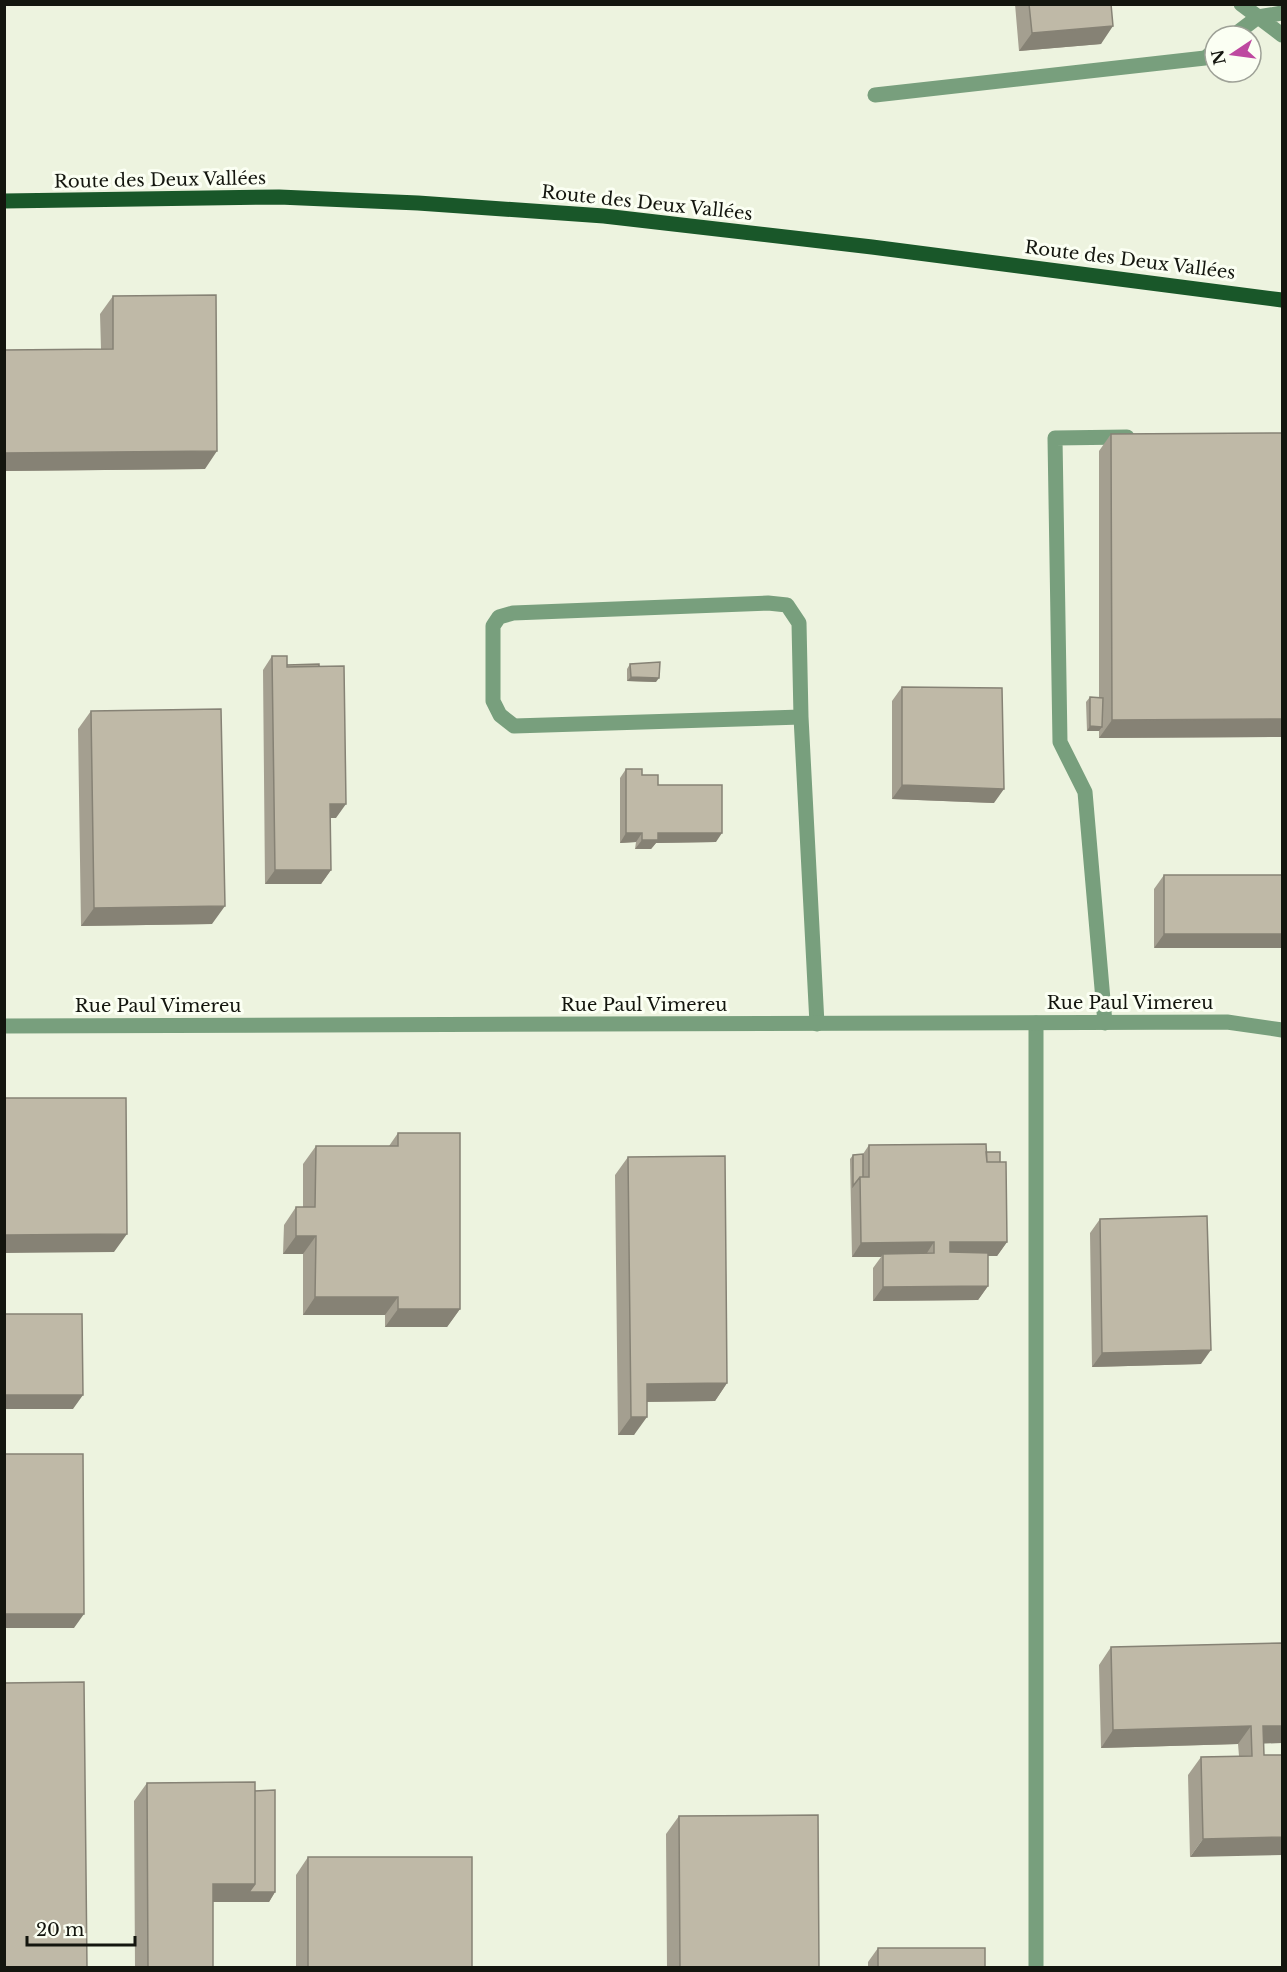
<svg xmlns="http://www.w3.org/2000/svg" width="1287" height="1972" font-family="'Libre Baskerville',serif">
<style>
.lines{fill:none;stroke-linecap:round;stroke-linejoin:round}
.lane{stroke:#789f7d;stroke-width:15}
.street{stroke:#789f7d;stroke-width:15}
.primary{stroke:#195729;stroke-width:15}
.wall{fill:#a49f90}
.shaded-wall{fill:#868275}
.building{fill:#bfb9a7;stroke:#868275;stroke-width:1.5}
.labels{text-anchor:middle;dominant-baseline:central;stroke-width:6;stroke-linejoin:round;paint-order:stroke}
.street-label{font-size:18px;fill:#13150e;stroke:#fbfff3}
</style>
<rect width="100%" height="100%" fill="#edf3df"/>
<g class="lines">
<path class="lane" d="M1241,4L1282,35
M1233,36L1258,17L1282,13
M875,95L1205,58L1215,50
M801,717L514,726L500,715L493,701V626L499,617L513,613L768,603L787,605L799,623L801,717L817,1024
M1105,1023L1085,792L1060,742L1055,438L1127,437
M1036,1968V1023"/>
<path class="street" d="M4,1026L1227,1022L1282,1030"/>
<path class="primary" d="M4,201L279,197L418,203L604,216L872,247L1282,300"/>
</g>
<path class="wall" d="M1015,4H1111L1101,44L1019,51Z
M113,296L205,469L4,471V350L101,349L100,314Z
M1111,434L1282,737L1099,738V731H1087L1086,702L1090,697L1099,698V451Z
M272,656L287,665L336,818H330L331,870L321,884H265L263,670Z
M630,664L656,682L627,681V669Z
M902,687L994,803L892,799V701Z
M91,711L212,924L81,926L78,729Z
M626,769L642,775L658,785L716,842L656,843L651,849H635L636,842L620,843V778Z
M1164,875H1282L1154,948V889Z
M398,1133L460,1309L447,1327H385V1315H303V1254H283L284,1225L296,1207H303V1164L316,1146H389Z
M869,1145L986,1152L1000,1162L1007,1242L997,1256H988V1286L978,1300L873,1301V1268L881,1257H852L850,1159L853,1155L863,1154Z
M628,1157L727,1383L715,1401L647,1402L634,1435H618L615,1175Z
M1100,1219L1201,1364L1092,1367L1090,1233Z
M1282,1643L1264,1744V1755L1190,1857L1188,1775L1201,1757L1239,1756L1238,1744L1101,1748L1099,1665L1111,1647Z
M147,1783L255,1791L275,1892L269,1902H213V1968H135L134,1801Z
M679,1816L819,1968H667L666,1834Z
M308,1857L472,1968H296V1875Z
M878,1948L985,1968H868V1962Z"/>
<path class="shaded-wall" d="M1113,26L1101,44L1019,51L1032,33Z
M217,451L205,469L4,471V453Z
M631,677L659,678L656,682L627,681Z
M1282,719V737L1099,738L1112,720Z
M1090,726L1102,727L1099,731H1087Z
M902,785L1004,789L994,803L892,799Z
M330,804H346L336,818H320Z
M626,833H642L636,842L620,843Z
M658,833H722L716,842L656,843L651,849H635L642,840Z
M275,870H331L321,884H265Z
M225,906L212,924L81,926L94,908Z
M1164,934H1282V948H1154Z
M127,1234L114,1252L4,1253V1235Z
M296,1236H316L303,1254H283Z
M934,1242L925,1256L883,1254L881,1257H852L861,1243Z
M950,1242H1007L997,1256H940Z
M988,1286L978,1300L873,1301L883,1287Z
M315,1297H398L385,1315H303Z
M398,1309H460L447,1327H385Z
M1211,1350L1201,1364L1092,1367L1102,1353Z
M727,1383L715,1401L634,1402L647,1384Z
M4,1395H83L73,1409H4Z
M631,1417H647L634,1435H618Z
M4,1614H84L74,1628H4Z
M1251,1726L1238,1744L1101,1748L1113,1730Z
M1263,1726H1282V1743L1251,1744Z
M1282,1837V1855L1190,1857L1203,1839Z
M213,1884H255L275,1892L269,1902H200Z"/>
<path class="building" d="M1029,4H1111L1113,26L1032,33Z
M216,295L217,451L4,453V350L113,349V296Z
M1282,433V719L1112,720L1111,434Z
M272,656H287V667L344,666L346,804H330L331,870H275Z
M660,662L659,678L631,677L630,664Z
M319,664V666L287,667V665Z
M902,687L1002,688L1004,789L902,785Z
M1090,697L1103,698L1102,727L1090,726Z
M221,709L225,906L94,908L91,711Z
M626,769H642V775H658V785H722V833H658V840H642V833H626Z
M1164,875H1282V934H1164Z
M4,1098H126L127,1234L4,1235Z
M398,1133H460V1309H398V1297H315L316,1236H296V1207H315L316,1146H398Z
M986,1144L987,1162H1006L1007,1242H950V1252L988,1253V1286L883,1287V1254L934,1253V1242L861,1243L860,1177H869V1145Z
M986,1152H1000V1162H987Z
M863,1154V1177H860L853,1186V1155Z
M725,1156L727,1383L647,1384V1417H631L628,1157Z
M1207,1216L1211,1350L1102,1353L1100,1219Z
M4,1314H82L83,1395H4Z
M4,1454H83L84,1614H4Z
M1282,1643V1726H1263L1264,1755H1282V1837L1203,1839L1201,1757L1252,1756L1251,1726L1113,1730L1111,1647Z
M84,1682L87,1968H4V1683Z
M255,1782V1884H213V1968H148L147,1783Z
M275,1790V1892H249L255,1884V1791Z
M818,1815L819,1968H680L679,1816Z
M308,1857H472V1968H308Z
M878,1948H985V1968H878Z"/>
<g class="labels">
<g class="street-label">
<text transform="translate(160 180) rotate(-1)">Route des Deux Vallées</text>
<text transform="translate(647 203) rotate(6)">Route des Deux Vallées</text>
<text transform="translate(1130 260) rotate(7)">Route des Deux Vallées</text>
<text x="1130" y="1003">Rue Paul Vimereu</text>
<text x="644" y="1005">Rue Paul Vimereu</text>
<text x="158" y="1006">Rue Paul Vimereu</text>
</g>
</g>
<rect width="1287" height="1972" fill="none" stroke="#13150e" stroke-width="12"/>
<g transform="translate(1233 54) rotate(257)"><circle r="28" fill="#fbfff3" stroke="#9ea197" stroke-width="1.5"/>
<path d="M0-4.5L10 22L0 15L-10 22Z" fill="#be49a0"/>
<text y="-9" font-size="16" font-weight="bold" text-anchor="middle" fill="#13150e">N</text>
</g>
<path d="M27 1936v9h108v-9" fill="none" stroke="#13150e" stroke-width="3"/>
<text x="36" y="1936" font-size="18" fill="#13150e" stroke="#fbfff3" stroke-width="4.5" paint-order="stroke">20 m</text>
</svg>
